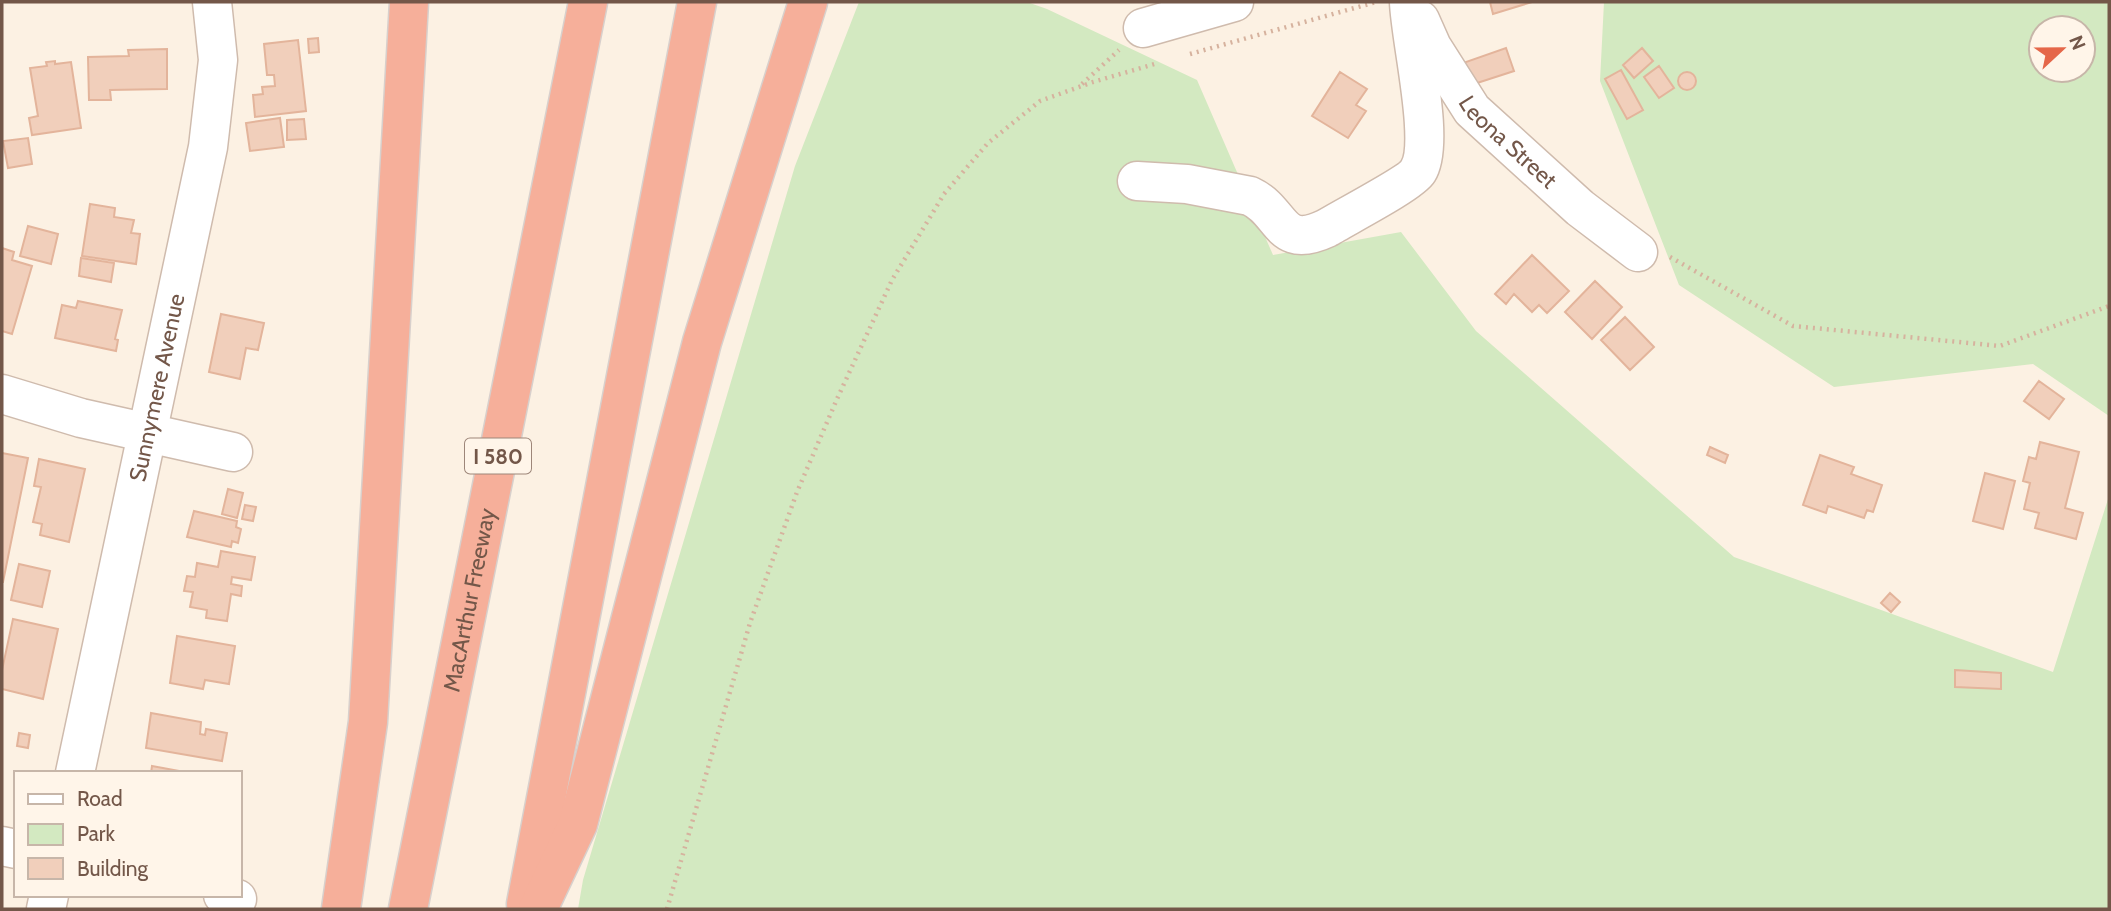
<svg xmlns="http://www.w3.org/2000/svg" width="2111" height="911" font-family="Cabin,sans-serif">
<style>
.green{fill:#d3e9c1;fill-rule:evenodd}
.building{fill:#f1cfbb;stroke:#e3b49b;stroke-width:2}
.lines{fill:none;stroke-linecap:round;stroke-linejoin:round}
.minor-casing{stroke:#cfbbad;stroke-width:41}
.highway-casing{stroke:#d8d0cc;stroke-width:41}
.path{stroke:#d6b29e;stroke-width:4.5;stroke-dasharray:2 5;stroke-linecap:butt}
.minor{stroke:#fff;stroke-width:38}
.highway{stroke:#f6af9a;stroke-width:38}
.labels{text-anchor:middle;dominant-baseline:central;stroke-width:5;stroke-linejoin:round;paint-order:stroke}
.shield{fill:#fff5e9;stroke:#9d8679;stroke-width:2}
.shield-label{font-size:21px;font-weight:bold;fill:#735749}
.street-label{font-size:23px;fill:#735749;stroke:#fff5e9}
</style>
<rect width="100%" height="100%" fill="#fcf1e3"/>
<path class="green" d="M859,2H1027L1047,9L1197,80L1273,255L1401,232L1476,331L1734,557L2053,672L2109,496V909H578L583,880L795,166Z
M1604,2H2109V416L2033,364L1834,387L1679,285L1600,81ZM2041,28H2083V70H2041Z"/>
<path class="building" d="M1490,2H1532L1493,14Z
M318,38L319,52L309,53L308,39Z
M298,40L306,111L255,117L253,95L263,94L262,87L275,86L274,75H267L264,44Z
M1506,48L1514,71L1471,85L1463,63Z
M1642,48L1653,61L1634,78L1623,65Z
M167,49V89L110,90L111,100H89L88,57L129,56L128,50Z
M55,61V64L71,62L81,128L32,135L29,118L38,116L30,68L47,66L46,62Z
M1659,66L1674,88L1659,98L1644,77Z
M1621,70L1643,110L1627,119L1605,79Z
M1678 81a9 9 0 1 1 18 0a9 9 0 1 1-18 0Z
M1340,72L1367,89L1356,105L1366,111L1348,138L1312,116Z
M280,118L284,147L250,151L246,123Z
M304,119L306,139L287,140V120Z
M28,138L32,164L8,168L3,141Z
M90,204L115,208L114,217L134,220L131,233L140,234L136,264L82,256Z
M28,226L58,234L51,264L20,256Z
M2,248L14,252L12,260L32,266L12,334L2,331Z
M1532,255L1569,291L1547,313L1539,305L1532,312L1514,294L1506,304L1495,294Z
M81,258L114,263L111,282L79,276Z
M1595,281L1622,307L1592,339L1565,312Z
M78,301L122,310L115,339L118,340L116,351L55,338L62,305L76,308Z
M221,314L264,323L258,350L246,348L240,379L209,372Z
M1625,317L1654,347L1630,370L1601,340Z
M2039,381L2064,399L2049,419L2024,401Z
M2040,442L2079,452L2065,508L2083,513L2076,539L2035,528L2039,513L2024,509L2030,483L2023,481L2029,457L2036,459Z
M1710,447L1728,455L1725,463L1707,455Z
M2,453L28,458L3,582H2Z
M1820,455L1854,467L1851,474L1882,485L1873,512L1867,510L1864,518L1828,506L1826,513L1803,505Z
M39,459L85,469L69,542L40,535L42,524L33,522L41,487L34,486Z
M1985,473L2015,481L2003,529L1973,521Z
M228,489L243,493L237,518L222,514Z
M245,505L256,507L253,521L242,519Z
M194,511L237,521L236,527L241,529L238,543L232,541L231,547L187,537Z
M221,551L255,557L251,580L232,577L231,584L242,586L241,596L231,594L227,621L206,618L207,610L190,607L193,592L184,591L187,576L195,577L197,563L218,567Z
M19,564L50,571L42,607L11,600Z
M1890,593L1900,602L1891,612L1881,603Z
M13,619L58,629L43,699L2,689V670Z
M177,636L235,646L229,684L205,680L203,689L170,683Z
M1955,670L2001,673V689L1955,687Z
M151,713L201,722L200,734L205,735L206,729L227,733L222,761L146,748Z
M19,733L30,735L28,748L17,746Z
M152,766L190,773H151Z"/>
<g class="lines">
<g class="minor-casing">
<g id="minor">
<path id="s1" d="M1420,20L1432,47L1472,110L1580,208L1638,252"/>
<path d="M1143,28L1234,2"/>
<path d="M1137,181L1187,184L1250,196C1284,212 1278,251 1327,228C1343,218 1411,183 1418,171C1436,143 1410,39 1409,2"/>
<path d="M2,394L81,418L233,452"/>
<path id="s2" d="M75,773L208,147L218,60L212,2"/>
<path d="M2,846L16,849"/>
<path d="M223,895L237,899"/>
<path d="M46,909L49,895"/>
</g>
</g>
<g class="highway-casing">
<g id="highway">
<path d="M526,904L697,2"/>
<path d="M341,909L368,722L409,2"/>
<path id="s3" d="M408,909L588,2"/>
<path d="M538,909L578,824L702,342L808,2"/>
</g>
</g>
<path class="path" d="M1190,54L1376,2
M1082,84L1119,50
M1670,257L1793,326L2000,346L2109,306
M667,909L750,623L797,492L837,399L892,280L944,194L988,143L1040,101L1093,82L1158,63"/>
<use href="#minor" class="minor"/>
<use href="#highway" class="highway"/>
</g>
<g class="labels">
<rect class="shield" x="465" y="438.5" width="66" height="35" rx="5"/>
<g class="shield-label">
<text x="498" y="456">I 580</text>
</g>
<g class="street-label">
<text stroke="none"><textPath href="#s1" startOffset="152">Leona Street</textPath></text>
<text stroke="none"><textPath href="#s2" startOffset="394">Sunnymere Avenue</textPath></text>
<text stroke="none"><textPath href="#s3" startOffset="315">MacArthur Freeway</textPath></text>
</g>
</g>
<rect width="2111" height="911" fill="none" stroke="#735749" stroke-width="7"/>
<rect x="14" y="771" width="228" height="126" fill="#fff5e9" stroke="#c7b6a9" stroke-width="2"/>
<rect x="28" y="794" width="35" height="10" fill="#ffffff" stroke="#c7b6a9" stroke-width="2"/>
<text x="77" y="806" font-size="21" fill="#735749">Road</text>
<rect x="28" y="824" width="35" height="21" fill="#d3e9c1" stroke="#c7b6a9" stroke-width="2"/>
<text x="77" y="841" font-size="21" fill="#735749">Park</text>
<rect x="28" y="858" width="35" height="21" fill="#f1cfbb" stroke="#c7b6a9" stroke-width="2"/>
<text x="77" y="876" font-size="21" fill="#735749">Building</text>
<g transform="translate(2062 49) rotate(68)"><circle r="33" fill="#fff5e9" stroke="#c7b6a9" stroke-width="2"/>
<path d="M0-5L12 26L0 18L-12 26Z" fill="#e56749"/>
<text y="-10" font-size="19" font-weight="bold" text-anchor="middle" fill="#735749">N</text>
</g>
</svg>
